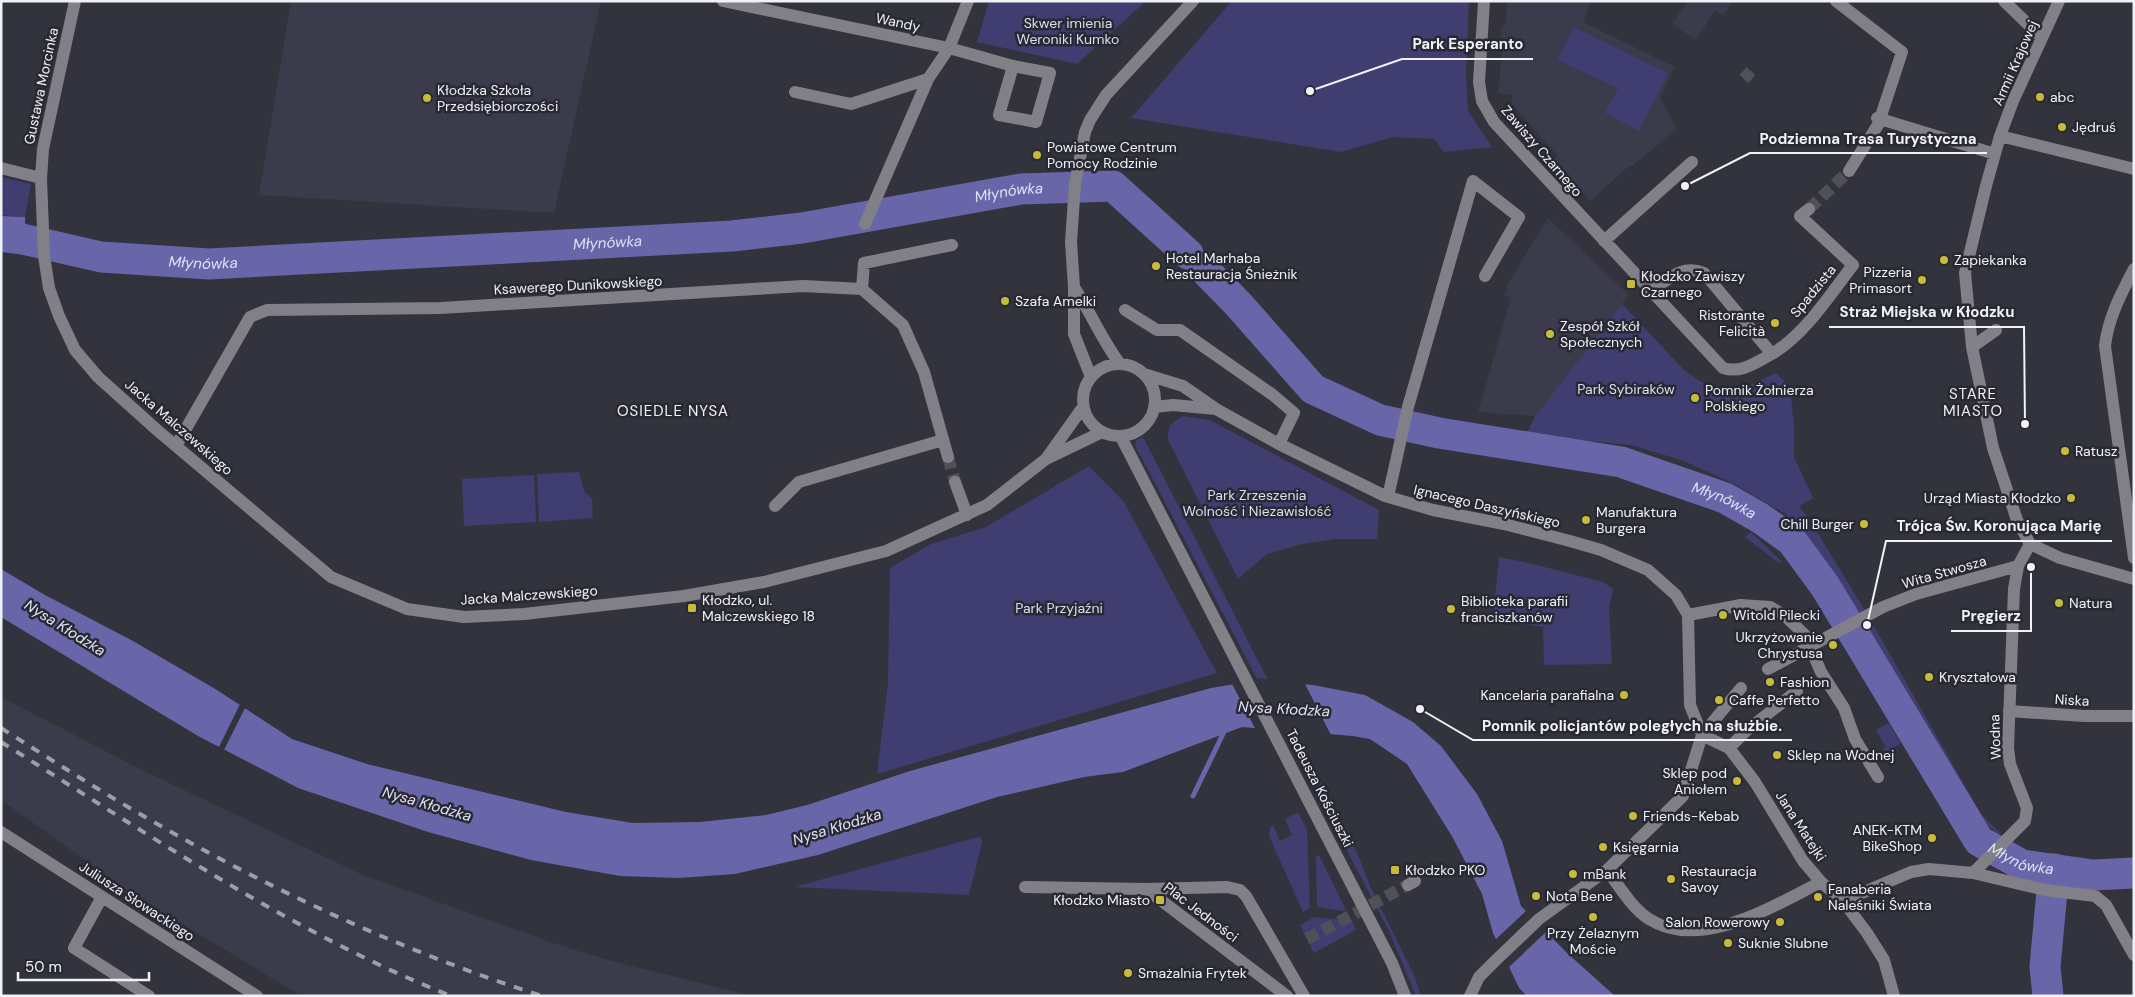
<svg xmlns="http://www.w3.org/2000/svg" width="2135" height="997" font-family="'DM Sans',sans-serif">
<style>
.built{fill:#3b3b4b}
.green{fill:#403d71}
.water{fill:#6865a9}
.pier{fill:#33333d}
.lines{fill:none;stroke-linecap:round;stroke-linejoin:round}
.stream{stroke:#6865a9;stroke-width:5}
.river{stroke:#6865a9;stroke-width:31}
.minor-tunnel{stroke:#505059;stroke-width:12;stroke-dasharray:12 6;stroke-linecap:butt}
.minor{stroke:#808086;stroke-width:12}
.rail{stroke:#9e9ea6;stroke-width:4;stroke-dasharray:9 9;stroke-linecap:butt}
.poi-dot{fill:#c9bb3a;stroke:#292933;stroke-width:2}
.labels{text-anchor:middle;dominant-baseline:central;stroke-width:5;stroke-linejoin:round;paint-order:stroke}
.street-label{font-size:14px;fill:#f1f1f8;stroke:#292933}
.park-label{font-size:14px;fill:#ddddf1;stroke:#292933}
.poi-label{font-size:14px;fill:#f1f1f8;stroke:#292933;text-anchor:start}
.water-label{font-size:15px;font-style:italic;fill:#e2e2f6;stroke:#292933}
.neighbourhood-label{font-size:15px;letter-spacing:1px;fill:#f1f1f8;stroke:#292933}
.leader{fill:none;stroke:#f1f1f8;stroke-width:2}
.callout-dot{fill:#f1f1f8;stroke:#292933;stroke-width:2}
.callout-label{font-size:15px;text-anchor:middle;font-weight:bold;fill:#f1f1f8;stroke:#292933;stroke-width:5;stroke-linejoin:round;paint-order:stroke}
</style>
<rect width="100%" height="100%" fill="#33333d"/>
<path class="built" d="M291,1H601L554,213L259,195Z
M1507,1H1591L1583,22L1675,67L1660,98L1677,129L1631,167L1629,166L1590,201L1554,159L1558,156L1511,103L1512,95L1498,93L1503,40L1501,38L1502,26L1506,24Z
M1688,1H1732L1724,16L1715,11L1696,40L1672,24Z
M1548,218L1629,295L1535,416L1478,412L1511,298L1504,295L1509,282Z
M1,697L142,770L363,875L559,945L615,962L753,996H301L133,894L1,800Z"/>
<path class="green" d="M989,1H1146L1077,64L977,42Z
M1232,1H1469L1466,76L1468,111L1492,147L1444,152L1434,139L1393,137L1341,152L1131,118Z
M1574,27L1668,73L1639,131L1605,113L1618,88L1557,60Z
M1,177L31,184L25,217L1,215Z
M1622,304L1685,371L1725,397L1776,373L1787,384L1791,397L1794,424V457L1813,498L1799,506L1809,519L1863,607L1981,814L2000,833L1998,835L1979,817L1831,570L1794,523L1784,513L1732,483L1684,461L1631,445L1526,435L1535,416Z
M1183,416L1210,420L1379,510L1377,539H1337L1302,544L1267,554L1238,579L1168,440C1167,426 1172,422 1183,416Z
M1141,438L1144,439L1359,857L1370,886L1414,975L1421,996H1416L1389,931L1135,445L1136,440Z
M1089,466L1124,502L1217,673L877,774L888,683L890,568L931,544L986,527Z
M579,472L584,491L592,499L593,518L539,522L537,474Z
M534,475L536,522L464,526L462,479Z
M1751,532L1782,562L1779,563L1745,537Z
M1499,557L1533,564L1603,582L1613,589L1609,608L1612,664L1544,665L1543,627L1493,620Z
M1889,723L1901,743L1892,749L1895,754L1888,758L1883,749L1886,747L1876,730Z
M1298,812L1307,830L1310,908L1303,912L1269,836L1270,827L1273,825L1280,841L1292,835L1285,819Z
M978,837L982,839V843L969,895L794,887Z
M1319,855L1346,910L1342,911L1317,907L1316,856Z
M1314,917L1352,921L1356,930L1314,953L1300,925Z"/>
<path class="water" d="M1,216L25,217L26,255L1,252Z
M1,569L45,595L133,641L217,690L292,739L367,764L566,812L633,823L700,822L766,815L807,805L910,771L1211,688L1253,681L1313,685L1365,695L1413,722L1441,746L1477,794L1502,841L1521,906L1567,953L1615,996H1527L1519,988L1493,933L1482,894L1453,838L1407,764L1370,739L1353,736L1242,727L1123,772L1084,777L997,797L818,855L735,874L678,878L620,876L531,860L428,832L298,788L198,736L1,617Z"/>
<path class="pier" d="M1253,678L1304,682L1332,737L1256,730L1231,682Z
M241,702L246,706L223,752L218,749Z
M1528,909L1548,930L1507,969L1494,941Z"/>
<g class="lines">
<path class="stream" d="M1193,796L1223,734L1224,728"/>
<g class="river">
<path id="s1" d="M1,234L101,257L209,264L732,236L802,228L1021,189L1113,186L1188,254"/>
<path id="s2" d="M1201,266L1239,305L1313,389L1380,420L1439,433L1621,462L1725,498L1760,518L1792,541L1825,586L1979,841L2022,865L2093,875L2134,873"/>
<path d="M2048,996L2045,967L2054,869"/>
</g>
<path class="minor-tunnel" d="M1744,79L1751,71
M1809,209L1849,171
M948,457L955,482
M1307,939L1408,885"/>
<path class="minor" d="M75,1L43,149L41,178L44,256L49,288L59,316L75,350L98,377L157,430L331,577L407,609L464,617L524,614L684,596L764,582L886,551L987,505L1046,459L1102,432
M723,1L949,48L1013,66L1050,73L1036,122L999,115L1013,66
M1484,1L1479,82L1482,101L1494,122L1723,368C1742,374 1756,362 1772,354L1704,273C1682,264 1669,279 1651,291
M1836,1L1902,52L1880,119
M2004,1L2042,38
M795,92L851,104L928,79L949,48L968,1
M1877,118L1995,154
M2000,136L2134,169
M1,168L41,178
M1849,171L1881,120
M865,224L928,79
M1604,241L1692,162
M2134,269C2121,294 2108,318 2105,346L2134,558
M1074,287C1091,313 1102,340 1120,364
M862,289L864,263L952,245
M1125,310L1157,330H1180L1273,395L1294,413L1279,444
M1972,347L1996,330
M1772,354C1806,333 1829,296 1853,265L1800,216L1809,209
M1083 400a36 36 0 1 1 72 0a36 36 0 1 1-72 0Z
M1144,374L1183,386L1216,409L1279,444L1385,496L1433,510L1504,524L1570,541L1601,550L1648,570L1676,595L1688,615L1690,705L1702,735
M1091,377L1074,334V287L1071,242L1075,184L1085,132L1090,120L1106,95L1193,1
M1154,407L1173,405L1216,409
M1121,437L1392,963L1405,996
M176,446L250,317L267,310L441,308L803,286L862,289L903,325L924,372L948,457
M1046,459L1083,407
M955,482L967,515
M1388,497L1408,407L1473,181L1519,217L1485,276
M775,506L799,482L943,440
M2030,544L2017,520L1993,448L1972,347L1965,273L1986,186L2000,136L2013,101L2059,1
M2030,544L2060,558L2134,579
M1688,615L1741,605L1770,607L1784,615L1805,635L1821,672L1844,708L1855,739L1878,777
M1768,669L1883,607L1916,594L2018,566
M2009,711L2084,716H2134
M1702,735L1729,748L1755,782L1803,861L1821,882L1843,901L1867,933L1884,960L1894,996
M1729,748L1747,730L1797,691
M1,832L257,996
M1607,870C1619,886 1632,908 1649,919C1700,952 1775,905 1821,882
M1973,873L2045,890L2095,896L2106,905L2134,955
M1408,885L1415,881
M1025,887L1146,889L1227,887L1240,890L1246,896L1304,996
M1146,889L1287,996
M102,897L74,948L149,996
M1843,901L1911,872L1929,869L1973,873L2025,821L2027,808L2010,764L2008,748L2014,589L2018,566L2030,544
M1470,996L1479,977L1494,962L1539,919L1607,870L1683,796L1702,735L1741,688"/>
<path class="rail" d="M1,728C58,764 114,800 173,833C290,899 414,955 542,996
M1,742C147,833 290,932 451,996"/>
</g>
<g class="poi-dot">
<circle cx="2040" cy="97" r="5"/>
<circle cx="427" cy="98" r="5"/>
<circle cx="2062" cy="127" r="5"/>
<circle cx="1037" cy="155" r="5"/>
<circle cx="1944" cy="260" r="5"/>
<circle cx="1156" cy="266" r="5"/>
<circle cx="1922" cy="280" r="5"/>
<rect x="1626" y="279" width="10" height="10" rx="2.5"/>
<circle cx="1005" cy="301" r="5"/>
<circle cx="1775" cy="323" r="5"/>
<circle cx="1550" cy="334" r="5"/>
<circle cx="1695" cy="398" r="5"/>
<circle cx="2065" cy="451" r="5"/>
<circle cx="2071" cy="498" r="5"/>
<circle cx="1586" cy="520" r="5"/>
<circle cx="1864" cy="524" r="5"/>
<circle cx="2059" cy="603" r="5"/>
<rect x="687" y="603" width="10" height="10" rx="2.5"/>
<circle cx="1451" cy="609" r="5"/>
<circle cx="1723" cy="615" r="5"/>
<circle cx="1833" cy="645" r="5"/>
<circle cx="1929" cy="677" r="5"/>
<circle cx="1770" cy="682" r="5"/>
<circle cx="1624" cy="695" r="5"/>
<circle cx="1719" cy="700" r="5"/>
<circle cx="1777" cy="755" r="5"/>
<circle cx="1737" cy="781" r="5"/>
<circle cx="1633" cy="816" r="5"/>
<circle cx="1932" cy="838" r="5"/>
<circle cx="1603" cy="847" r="5"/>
<rect x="1390" y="865" width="10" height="10" rx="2.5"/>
<circle cx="1573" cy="874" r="5"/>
<circle cx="1671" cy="879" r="5"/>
<circle cx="1536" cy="896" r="5"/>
<circle cx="1818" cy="897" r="5"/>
<rect x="1155" y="895" width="10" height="10" rx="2.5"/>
<circle cx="1593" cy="917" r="5"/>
<circle cx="1780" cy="922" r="5"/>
<circle cx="1728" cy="943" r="5"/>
<circle cx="1128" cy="973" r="5"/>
</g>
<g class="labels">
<g class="street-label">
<text transform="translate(898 22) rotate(12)">Wandy</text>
<text transform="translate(2015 63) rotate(-66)">Armii Krajowej</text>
<text transform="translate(41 86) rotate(-78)">Gustawa Morcinka</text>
<text transform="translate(1542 151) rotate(49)">Zawiszy Czarnego</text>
<text transform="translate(578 285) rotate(-3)">Ksawerego Dunikowskiego</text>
<text transform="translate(1813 291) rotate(-51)">Spadzista</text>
<text transform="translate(179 427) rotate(41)">Jacka Malczewskiego</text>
<text transform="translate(1487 506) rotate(13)">Ignacego Daszyńskiego</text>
<text transform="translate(1944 572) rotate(-16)">Wita Stwosza</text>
<text transform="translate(529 595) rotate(-4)">Jacka Malczewskiego</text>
<text transform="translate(2072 700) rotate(3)">Niska</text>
<text transform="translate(1995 737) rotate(-92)">Wodna</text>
<text transform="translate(1320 788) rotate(63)">Tadeusza Kościuszki</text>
<text transform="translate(1801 826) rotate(57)">Jana Matejki</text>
<text transform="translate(137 901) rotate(33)">Juliusza Słowackiego</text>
<text transform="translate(1201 912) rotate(37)">Plac Jedności</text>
</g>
<g class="park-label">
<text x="1068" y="23">Skwer imienia<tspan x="1068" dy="16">Weroniki Kumko</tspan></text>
<text x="1626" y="389">Park Sybiraków</text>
<text x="1257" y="495">Park Zrzeszenia<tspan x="1257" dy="16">Wolność i Niezawisłość</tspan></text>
<text x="1059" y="608">Park Przyjaźni</text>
</g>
<g class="poi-label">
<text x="437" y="90">Kłodzka Szkoła<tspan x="437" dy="16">Przedsiębiorczości</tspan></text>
<text x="2050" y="97">abc</text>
<text x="2072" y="127">Jędruś</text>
<text x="1047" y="147">Powiatowe Centrum<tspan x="1047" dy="16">Pomocy Rodzinie</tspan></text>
<text x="1166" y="258">Hotel Marhaba<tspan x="1166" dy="16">Restauracja Śnieżnik</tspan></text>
<text x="1954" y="260">Zapiekanka</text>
<text x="1912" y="272" text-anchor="end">Pizzeria<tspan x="1912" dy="16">Primasort</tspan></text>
<text x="1641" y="276">Kłodzko Zawiszy<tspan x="1641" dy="16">Czarnego</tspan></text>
<text x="1015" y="301">Szafa Amelki</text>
<text x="1765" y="315" text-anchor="end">Ristorante<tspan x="1765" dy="16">Felicità</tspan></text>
<text x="1560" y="326">Zespół Szkół<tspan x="1560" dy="16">Społecznych</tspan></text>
<text x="1705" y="390">Pomnik Żołnierza<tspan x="1705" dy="16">Polskiego</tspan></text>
<text x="2075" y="451">Ratusz</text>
<text x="2061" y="498" text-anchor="end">Urząd Miasta Kłodzko</text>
<text x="1596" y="512">Manufaktura<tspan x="1596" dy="16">Burgera</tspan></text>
<text x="1854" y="524" text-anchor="end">Chill Burger</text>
<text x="702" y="600">Kłodzko, ul.<tspan x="702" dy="16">Malczewskiego 18</tspan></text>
<text x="1461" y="601">Biblioteka parafii<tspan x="1461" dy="16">franciszkanów</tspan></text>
<text x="2069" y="603">Natura</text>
<text x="1733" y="615">Witold Pilecki</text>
<text x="1823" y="637" text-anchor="end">Ukrzyżowanie<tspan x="1823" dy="16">Chrystusa</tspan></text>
<text x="1939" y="677">Kryształowa</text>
<text x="1780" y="682">Fashion</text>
<text x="1614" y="695" text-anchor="end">Kancelaria parafialna</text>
<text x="1729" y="700">Caffe Perfetto</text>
<text x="1787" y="755">Sklep na Wodnej</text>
<text x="1727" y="773" text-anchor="end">Sklep pod<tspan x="1727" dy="16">Aniołem</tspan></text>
<text x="1643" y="816">Friends-Kebab</text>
<text x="1922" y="830" text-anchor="end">ANEK-KTM<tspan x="1922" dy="16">BikeShop</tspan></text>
<text x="1613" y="847">Księgarnia</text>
<text x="1405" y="870">Kłodzko PKO</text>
<text x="1681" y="871">Restauracja<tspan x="1681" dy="16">Savoy</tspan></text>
<text x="1583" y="874">mBank</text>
<text x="1828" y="889">Fanaberia<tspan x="1828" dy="16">Naleśniki Świata</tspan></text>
<text x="1546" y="896">Nota Bene</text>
<text x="1150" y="900" text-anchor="end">Kłodzko Miasto</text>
<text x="1770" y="922" text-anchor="end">Salon Rowerowy</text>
<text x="1593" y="933" text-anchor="middle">Przy Żelaznym<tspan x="1593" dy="16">Moście</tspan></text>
<text x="1738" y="943">Suknie Slubne</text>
<text x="1138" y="973">Smażalnia Frytek</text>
</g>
<g class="water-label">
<text stroke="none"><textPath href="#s1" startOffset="1015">Młynówka</textPath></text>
<text stroke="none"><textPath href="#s1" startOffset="610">Młynówka</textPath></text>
<text stroke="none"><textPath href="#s1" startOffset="205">Młynówka</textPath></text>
<text stroke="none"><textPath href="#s2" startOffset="595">Młynówka</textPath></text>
<text transform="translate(65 628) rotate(32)">Nysa Kłodzka</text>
<text transform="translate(1284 709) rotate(3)">Nysa Kłodzka</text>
<text transform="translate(427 804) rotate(16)">Nysa Kłodzka</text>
<text transform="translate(837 827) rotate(-17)">Nysa Kłodzka</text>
<text stroke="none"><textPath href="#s2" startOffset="1075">Młynówka</textPath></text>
</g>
<g class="neighbourhood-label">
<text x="1973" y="394">STARE<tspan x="1973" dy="17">MIASTO</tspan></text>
<text x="673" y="411">OSIEDLE NYSA</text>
</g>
</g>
<path class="leader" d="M1310 91L1402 59H1533M1685 186L1750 153H1987M2025 424L2024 327H1829M1867 625L1886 541H2112M2031 567L2031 631H1951M1420 709L1473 740H1792"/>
<g class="callout-dot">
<circle cx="1310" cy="91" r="5"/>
<circle cx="1685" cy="186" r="5"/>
<circle cx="2025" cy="424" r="5"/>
<circle cx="1867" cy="625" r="5"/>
<circle cx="2031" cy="567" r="5"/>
<circle cx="1420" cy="709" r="5"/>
</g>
<g class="callout-label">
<text x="1468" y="49">Park Esperanto</text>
<text x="1868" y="144">Podziemna Trasa Turystyczna</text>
<text x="1927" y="317">Straż Miejska w Kłodzku</text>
<text x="1999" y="531">Trójca Św. Koronująca Marię</text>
<text x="1991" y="621">Pręgierz</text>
<text x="1632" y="731">Pomnik policjantów poległych na służbie.</text>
</g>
<rect width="2135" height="997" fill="none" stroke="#f1f1f8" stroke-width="5"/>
<path d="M18 972v8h131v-8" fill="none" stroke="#f1f1f8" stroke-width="2.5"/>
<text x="25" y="972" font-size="15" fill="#f1f1f8" stroke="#292933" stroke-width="4" paint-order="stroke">50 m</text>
</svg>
